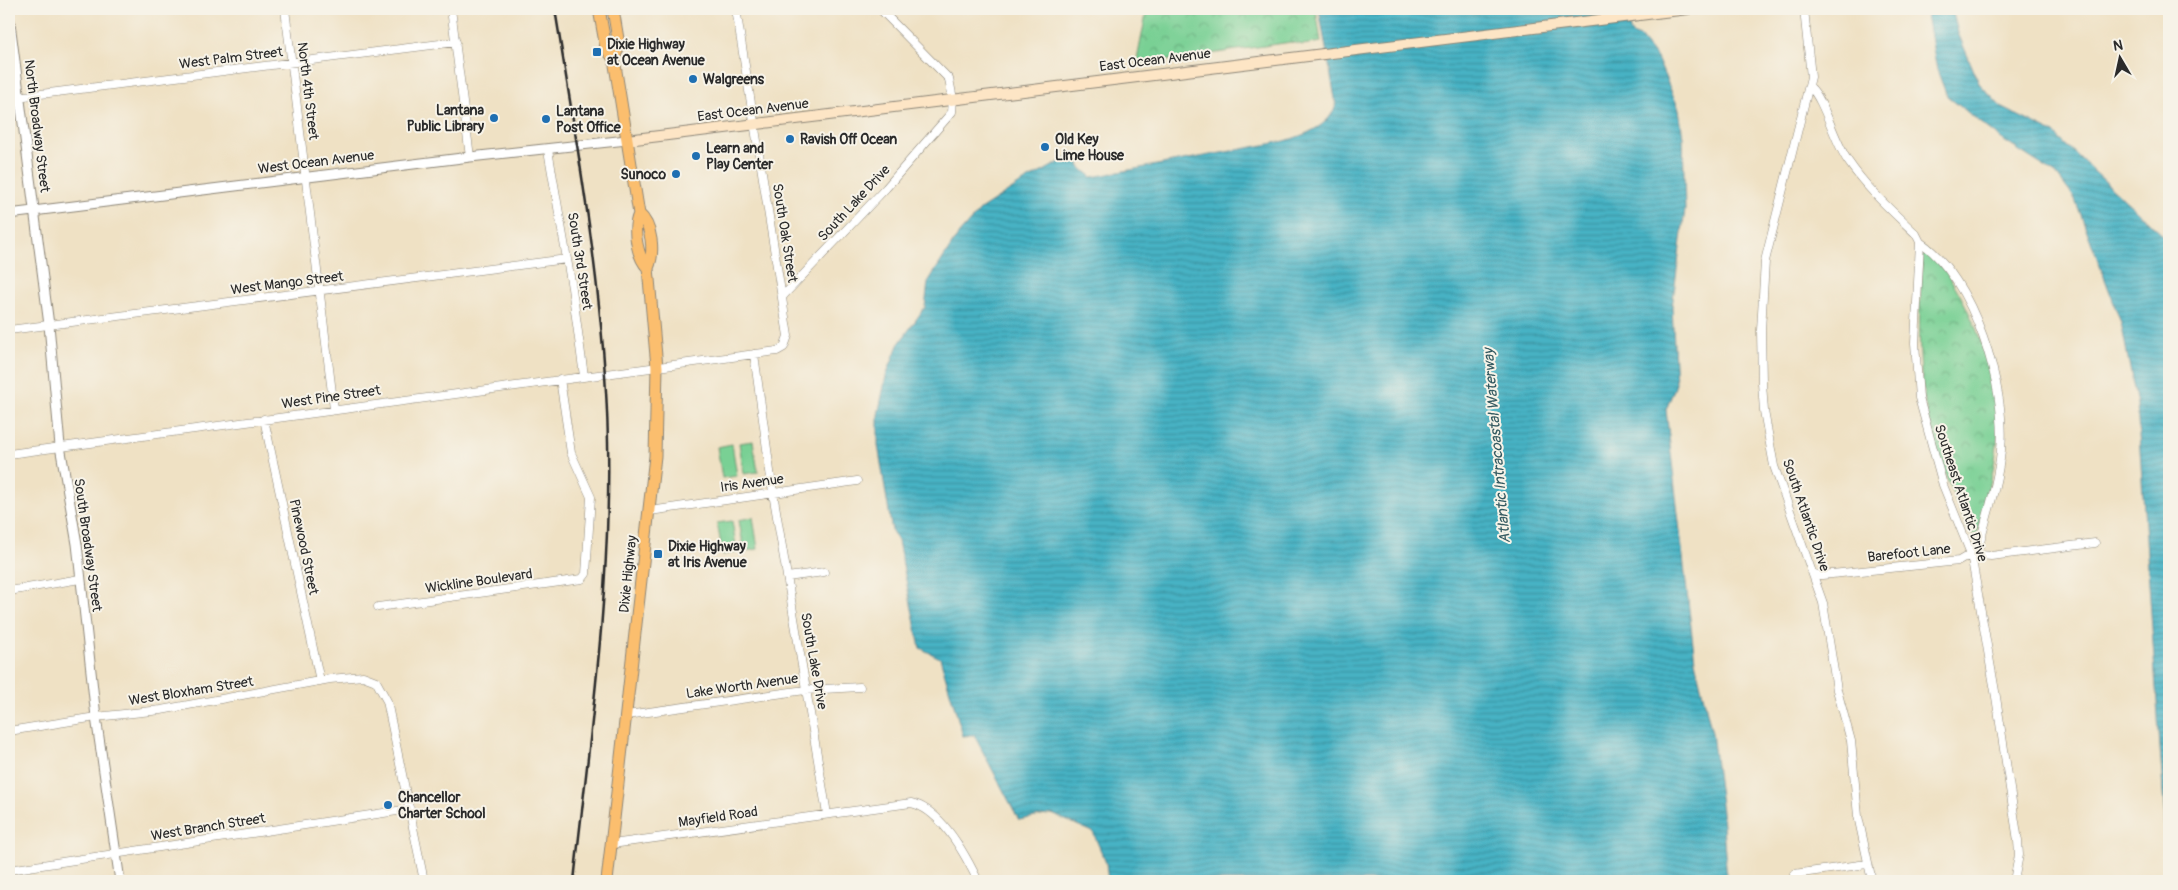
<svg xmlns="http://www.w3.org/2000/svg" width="2178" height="890" font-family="Pangolin,sans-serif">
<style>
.green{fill:#79d094;stroke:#527e60}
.park{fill:url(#park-crowns);stroke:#527e60}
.water{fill:url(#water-rules);stroke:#386e78}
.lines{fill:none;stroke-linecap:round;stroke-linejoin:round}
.minor-casing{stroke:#8d8678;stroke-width:9}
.tertiary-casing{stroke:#8d8678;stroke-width:11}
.secondary-casing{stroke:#8d8678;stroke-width:12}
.primary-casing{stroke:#8d8678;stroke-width:13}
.minor{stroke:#fff;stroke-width:8}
.tertiary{stroke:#fff;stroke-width:9}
.secondary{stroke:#fde5c5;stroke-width:10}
.primary{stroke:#fbbe6e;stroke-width:11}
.rail{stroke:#2b2b2b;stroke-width:2.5}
.poi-dot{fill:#1f6fb2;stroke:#f7f3e8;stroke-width:2}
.labels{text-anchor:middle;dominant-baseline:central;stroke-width:4;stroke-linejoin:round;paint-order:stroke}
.poi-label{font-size:14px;font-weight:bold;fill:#2b2b2b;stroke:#f7f3e8;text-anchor:start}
.street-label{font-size:14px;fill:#2b2b2b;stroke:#f7f3e8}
.water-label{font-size:15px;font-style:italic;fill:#345a61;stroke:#f7f3e8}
</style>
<defs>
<pattern id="park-crowns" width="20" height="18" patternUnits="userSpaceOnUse" patternTransform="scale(1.25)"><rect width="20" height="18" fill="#79d094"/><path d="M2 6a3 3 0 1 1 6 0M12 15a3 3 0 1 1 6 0" fill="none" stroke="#63a979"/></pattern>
<pattern id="water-rules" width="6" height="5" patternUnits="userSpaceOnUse" patternTransform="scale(1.25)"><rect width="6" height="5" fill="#46b2c4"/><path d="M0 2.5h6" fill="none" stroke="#3b919f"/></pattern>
</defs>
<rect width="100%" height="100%" fill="#f7f3e8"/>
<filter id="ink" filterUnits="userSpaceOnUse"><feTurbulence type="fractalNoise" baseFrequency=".02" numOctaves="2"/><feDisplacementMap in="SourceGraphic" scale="10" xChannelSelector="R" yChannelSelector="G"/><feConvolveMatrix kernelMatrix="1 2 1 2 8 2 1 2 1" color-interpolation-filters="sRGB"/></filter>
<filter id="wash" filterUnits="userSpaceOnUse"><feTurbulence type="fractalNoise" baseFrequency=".0096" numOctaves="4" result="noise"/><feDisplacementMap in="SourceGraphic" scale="20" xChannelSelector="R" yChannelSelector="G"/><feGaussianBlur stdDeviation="1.12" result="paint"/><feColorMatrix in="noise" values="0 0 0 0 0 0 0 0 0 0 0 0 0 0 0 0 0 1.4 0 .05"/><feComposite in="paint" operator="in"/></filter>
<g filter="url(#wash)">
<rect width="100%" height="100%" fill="#efe1c4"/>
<path class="green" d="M753,441L758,472L744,474L739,443Z
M732,444L737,476L722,478L717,447Z
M753,517L758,549L744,551L739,520Z
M732,521L737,552L723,555L717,523Z"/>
<path class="park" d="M1147,9H1316L1321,42L1303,45L1291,42L1136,65Z
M1923,247C1930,255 1940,263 1946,272C1975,314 2000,382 1998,433C1996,467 1986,501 1977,534H1970C1952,493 1933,448 1925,404C1916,352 1920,299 1923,247Z"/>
<path class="water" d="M1319,9H1627L1630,31L1632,34L1640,37L1657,58L1679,109L1683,137L1685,210L1672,307L1676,384L1666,410L1695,661L1712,733L1722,812L1727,881H1108L1106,863L1093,832L1052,814L1019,820L974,735L963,736L940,658L920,648L898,541L892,531L878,445V415L886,376L898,345L925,307L928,282L958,235L980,210L1020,184L1076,153L1080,167L1092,177L1285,141C1304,135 1331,126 1336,104Z
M1926,9H1952L1958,33L1979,83L2001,107L2053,133L2169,241V881L2137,405L2121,322L2075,199L2056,174L2004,141L1947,96L1937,70Z"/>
</g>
<g filter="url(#ink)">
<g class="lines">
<g class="minor-casing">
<path id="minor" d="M285,9L334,409
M451,9L470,157
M1804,9L1811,77L1765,261L1761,330L1762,383L1764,411L1774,466L1823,603L1837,690L1851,741L1858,816L1872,881
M1810,87C1824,99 1834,141 1848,161C1867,189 1892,211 1916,234L1920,242L1915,343L1919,398L1943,485L1971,554L1996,697L2018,841L2019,855L2014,881
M9,98L456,42
M548,150L572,288L584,376
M1920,242C1974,278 2007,388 2001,450C1998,483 1987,515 1979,546L1971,554
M783,296L886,188L952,112L953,99L949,79L880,9
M9,330L567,259
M754,354L773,493L827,814
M264,419L320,681
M9,454L777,351L784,347L788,336L736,9
M650,511L857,481
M1813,574L1822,575L1959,561L1971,554L1991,556L2095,543
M787,577L824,572
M9,591L80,579
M378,607L582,579L586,574L591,497L571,453L560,379
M627,715L805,690L860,687
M9,731L96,717L161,710L330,679L363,676L376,681L387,701L424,881
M612,844L911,803C941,809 966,856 978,881
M9,870L410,809
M1796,881L1794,874L1867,864"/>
</g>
<g class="tertiary-casing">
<path id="tertiary" d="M9,15L49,325L60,446L77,544L96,717L120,881
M9,214L470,157L627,140"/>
</g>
<g class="secondary-casing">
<path id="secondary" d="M627,140L1688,9"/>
</g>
<g class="primary-casing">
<path id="primary" d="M599,9L606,48L614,59
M613,9L619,45L614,59L639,214C632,229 637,257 648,268
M607,881L655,456L657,367L648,268C655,252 652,225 639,214"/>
</g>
<use href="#minor" class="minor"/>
<use href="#tertiary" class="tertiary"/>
<use href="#secondary" class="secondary"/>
<use href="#primary" class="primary"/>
<path class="rail" d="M555,9C578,152 605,296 608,442C611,589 590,735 574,881"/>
</g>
</g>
<g class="poi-dot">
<rect x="592" y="47" width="10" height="10" rx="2.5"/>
<circle cx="693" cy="79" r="5"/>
<circle cx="494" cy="118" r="5"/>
<circle cx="546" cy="119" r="5"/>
<circle cx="790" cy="139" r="5"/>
<circle cx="1045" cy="147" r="5"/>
<circle cx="696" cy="156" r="5"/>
<circle cx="676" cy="174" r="5"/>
<rect x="653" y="549" width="10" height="10" rx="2.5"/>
<circle cx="388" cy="805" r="5"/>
</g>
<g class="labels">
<g class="poi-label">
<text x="607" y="44">Dixie Highway<tspan x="607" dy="16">at Ocean Avenue</tspan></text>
<text x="703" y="79">Walgreens</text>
<text x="484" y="110" text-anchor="end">Lantana<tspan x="484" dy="16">Public Library</tspan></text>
<text x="556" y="111">Lantana<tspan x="556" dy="16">Post Office</tspan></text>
<text x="800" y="139">Ravish Off Ocean</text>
<text x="1055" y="139">Old Key<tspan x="1055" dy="16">Lime House</tspan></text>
<text x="706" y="148">Learn and<tspan x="706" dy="16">Play Center</tspan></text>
<text x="666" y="174" text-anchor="end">Sunoco</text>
<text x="668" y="546">Dixie Highway<tspan x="668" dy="16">at Iris Avenue</tspan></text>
<text x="398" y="797">Chancellor<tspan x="398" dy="16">Charter School</tspan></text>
</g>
<g class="street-label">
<text transform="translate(231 58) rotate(-7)">West Palm Street</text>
<text transform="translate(1155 60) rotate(-7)">East Ocean Avenue</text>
<text transform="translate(308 91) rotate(83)">North 4th Street</text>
<text transform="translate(753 110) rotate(-7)">East Ocean Avenue</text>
<text transform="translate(37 126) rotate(83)">North Broadway Street</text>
<text transform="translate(316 162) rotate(-7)">West Ocean Avenue</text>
<text transform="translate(854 203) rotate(-47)">South Lake Drive</text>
<text transform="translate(785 233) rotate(81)">South Oak Street</text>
<text transform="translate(580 261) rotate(81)">South 3rd Street</text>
<text transform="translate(287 283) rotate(-7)">West Mango Street</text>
<text transform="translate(331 397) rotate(-8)">West Pine Street</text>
<text transform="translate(752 483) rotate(-8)">Iris Avenue</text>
<text transform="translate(1961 493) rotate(72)">Southeast Atlantic Drive</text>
<text transform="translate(1806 515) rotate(71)">South Atlantic Drive</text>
<text transform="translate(88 545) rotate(82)">South Broadway Street</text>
<text transform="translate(304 547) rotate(78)">Pinewood Street</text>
<text transform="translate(1909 553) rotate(-6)">Barefoot Lane</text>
<text transform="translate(628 574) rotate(-84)">Dixie Highway</text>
<text transform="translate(479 581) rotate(-8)">Wickline Boulevard</text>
<text transform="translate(814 661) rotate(80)">South Lake Drive</text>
<text transform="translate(742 686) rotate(-8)">Lake Worth Avenue</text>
<text transform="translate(191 691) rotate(-9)">West Bloxham Street</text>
<text transform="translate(718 817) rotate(-8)">Mayfield Road</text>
<text transform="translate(208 827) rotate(-9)">West Branch Street</text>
</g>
<g class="water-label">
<text transform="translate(1497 446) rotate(-95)">Atlantic Intracoastal Waterway</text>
</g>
</g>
<rect width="2178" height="890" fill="none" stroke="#f7f3e8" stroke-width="30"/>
<g transform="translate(2120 58) rotate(351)" stroke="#f7f3e8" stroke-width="4" paint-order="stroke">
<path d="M0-4L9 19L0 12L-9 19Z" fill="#2b2b2b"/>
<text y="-8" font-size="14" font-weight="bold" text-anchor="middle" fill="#2b2b2b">N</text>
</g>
</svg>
